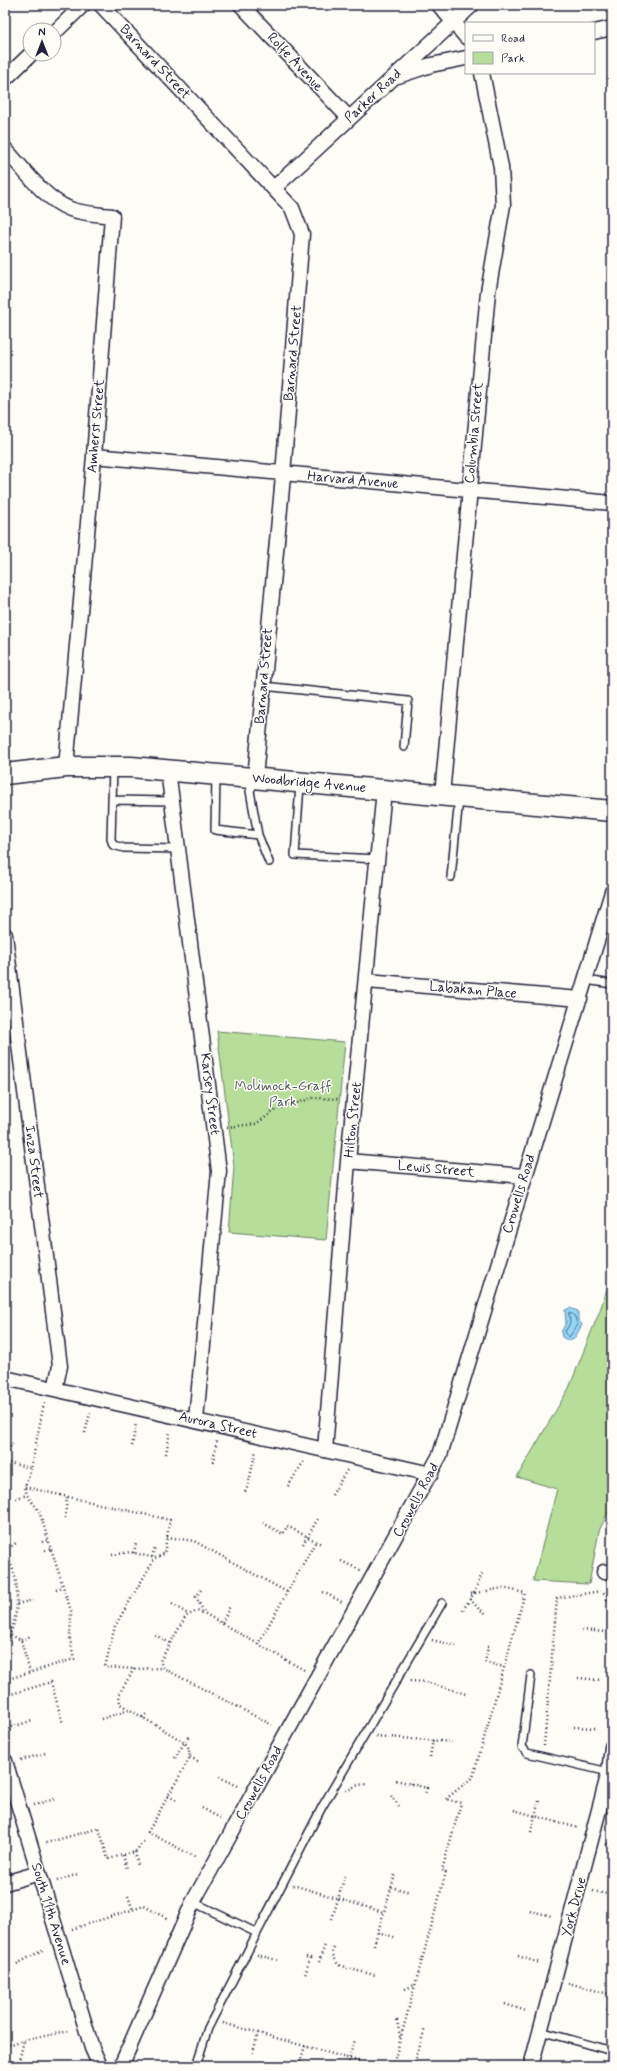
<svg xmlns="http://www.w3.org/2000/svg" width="617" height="2071" font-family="Mynerve,sans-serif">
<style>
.green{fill:#b6dd99;stroke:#6c806a}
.water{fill:#93d6f5;stroke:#668eab}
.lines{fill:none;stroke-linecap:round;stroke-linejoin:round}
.shore{stroke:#4f6a85;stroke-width:1}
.service-casing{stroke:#22223b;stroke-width:10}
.minor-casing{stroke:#22223b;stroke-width:17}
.secondary-casing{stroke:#22223b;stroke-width:23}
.path{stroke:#22223b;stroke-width:2.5;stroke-dasharray:1 3;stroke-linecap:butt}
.service{stroke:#fdfcf7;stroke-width:7}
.minor{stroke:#fdfcf7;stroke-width:14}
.secondary{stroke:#fdfcf7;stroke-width:20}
.labels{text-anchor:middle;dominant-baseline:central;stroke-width:3;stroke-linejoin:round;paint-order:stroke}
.street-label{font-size:14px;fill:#22223b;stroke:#fdfcf7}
.park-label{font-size:14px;fill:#4e5a57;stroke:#fdfcf7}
</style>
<rect width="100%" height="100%" fill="#fdfcf7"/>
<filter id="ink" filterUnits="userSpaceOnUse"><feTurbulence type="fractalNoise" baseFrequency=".025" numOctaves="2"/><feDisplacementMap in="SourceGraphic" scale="8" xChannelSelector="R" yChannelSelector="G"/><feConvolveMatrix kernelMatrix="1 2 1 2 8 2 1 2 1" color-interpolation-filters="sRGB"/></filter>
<g filter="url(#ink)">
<path class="green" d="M217,1031L345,1042L326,1240L229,1232L234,1166Z
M612,1274V1504L599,1531L589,1584L533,1581L557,1489L517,1477L569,1388L600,1310Z"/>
<path class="water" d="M570,1308L578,1311V1319L582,1325L574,1339L569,1341L562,1337L561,1332L566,1323L565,1310Z"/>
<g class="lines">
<path class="shore" d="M569,1313L574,1315L578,1325L569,1337L565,1332L570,1323Z"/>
<g class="service-casing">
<path id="service" d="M263,686L408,701L404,747
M113,767L111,839L113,845L124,848L179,849
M216,775L215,830L258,835L250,791L255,780
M300,785L295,855L378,859
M112,800L172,801
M258,835L269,862
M451,877L459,799
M586,980L612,984
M531,1675L522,1747L527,1753L609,1772
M193,1902L257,1933
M540,2031L612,2051
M196,2066L208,2028L322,1807L442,1603"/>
</g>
<g class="minor-casing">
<path id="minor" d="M101,5L292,208L302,234L282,487L255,778
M241,5L349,118
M439,5L466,37
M594,32L612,28
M54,33L83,5
M398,76L431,65L466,58
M5,79L31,54
M5,149C24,169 43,198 70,209C83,214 98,214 112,216L94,456L66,767
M274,188L472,5
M94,456L612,503
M168,770L219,1171L196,1420
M442,795L488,292L503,205L501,167L482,73
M5,935L60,1366L55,1389
M367,981L580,999
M348,1161L524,1176
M5,1378L431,1474
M325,1450L348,1161L384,790
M604,1572H612
M5,1761L92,2048L100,2066
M5,1883L39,1873
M121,2066L193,1902L440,1455L612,892
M531,2066L609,1772L612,1747"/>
</g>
<g class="secondary-casing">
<path id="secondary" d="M5,774L66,767H131L612,811"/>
</g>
<path class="path" d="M227,1127L256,1124L277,1109L313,1098L340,1099
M85,1433L90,1413
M132,1446L136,1423
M166,1454L170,1431
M5,1458L12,1443
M5,1462L31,1468L44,1403
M213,1462L217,1441
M288,1486L304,1461
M25,1487L170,1520L164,1554L155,1558L115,1626L105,1667L134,1669L163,1668
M245,1492L248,1486L256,1450
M332,1495L347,1470
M16,1498L27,1495
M65,1518L67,1497
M263,1523L283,1534L287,1526L321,1544
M167,1537L194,1541L287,1592
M42,1542L48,1540
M303,1544L319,1517
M45,1550L51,1549
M5,1551L16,1543
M134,1553L136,1543
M5,1555C23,1577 19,1622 5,1645
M112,1555L130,1552L155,1558
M152,1557L155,1547
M341,1561L360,1570
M56,1589L63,1587
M201,1590L196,1597L204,1612
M323,1592L342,1602
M470,1599L479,1609L487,1614
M17,1604L33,1600
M172,1604L188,1614
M463,1610L474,1593L483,1572
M222,1623L230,1606
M582,1630L605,1632
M11,1635L21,1640L30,1672
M155,1635L170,1643
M21,1640L31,1636
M432,1640L457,1646
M258,1644L204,1613L197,1611L186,1616L160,1661L163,1668L272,1725
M487,1647H488L485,1662L504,1667
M134,1669L119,1694L120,1704L184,1742L188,1746L190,1757L148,1832L197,1858
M304,1670L258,1644L316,1541
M578,1678L601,1680
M5,1680L74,1659L70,1639L71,1611L39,1511L27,1495L25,1487L31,1468
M410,1681L426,1682L466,1694
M5,1696L51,1682L63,1724
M143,1718L148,1712
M101,1719L129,1710
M11,1727L32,1721
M574,1727L596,1728
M376,1736L452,1742
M544,1746L557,1598L601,1591L607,1595V1601
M190,1757L199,1762
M430,1757L433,1740
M175,1758L189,1735
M21,1760L46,1753
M219,1777L238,1786
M396,1780L427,1788L425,1794
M411,1784L412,1780
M427,1788L428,1784
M346,1791L358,1785L367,1784
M168,1796L177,1800
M391,1796L399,1806
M446,1799L473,1777L525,1593L503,1588L470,1594
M34,1805L55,1799
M202,1808L220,1818
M514,1810L578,1828
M531,1832L539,1800
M5,1839H9
M46,1843L99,1828L108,1859L135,1852L144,1841
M606,1844L612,1845
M135,1852L138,1866
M123,1855L127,1869
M57,1881L78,1874
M293,1885L383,1912
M391,1887L410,1892
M593,1891L612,1895
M128,1896L133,1910
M530,1911L552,1916
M332,1919L345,1876
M72,1929L144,1906L168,1919
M378,1932L397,1938
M374,1945L395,1875
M334,1948L332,1953L338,1965L358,1971
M257,1955L277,1960
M518,1956L540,1963
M306,1957L310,1958L305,1975H307
M319,1962L325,1945
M17,1964L44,1949
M358,1971L375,1975
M568,1983L612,1995
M405,1989L415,1985
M505,2004L526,2011
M607,2011L612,1991
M397,2020L400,2037
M223,2023L361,2062
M5,2046L24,2040L70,2031
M253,2053L258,2033
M18,2066L24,2040
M299,2066L305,2046
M348,2066L354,2039
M393,2066L446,1872L442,1870L461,1803L445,1799
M414,2066L425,2028"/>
<use href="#service" class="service"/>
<use href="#minor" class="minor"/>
<use href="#secondary" class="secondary"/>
</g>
</g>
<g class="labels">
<g class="street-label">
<text transform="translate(155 62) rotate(47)">Barnard Street</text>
<text transform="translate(295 62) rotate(47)">Rolfe Avenue</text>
<text transform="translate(373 96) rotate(-43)">Parker Road</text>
<text transform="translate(293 353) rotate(-85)">Barnard Street</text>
<text transform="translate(96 426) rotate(-85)">Amherst Street</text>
<text transform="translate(474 433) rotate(-85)">Columbia Street</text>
<text transform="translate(353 480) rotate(5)">Harvard Avenue</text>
<text transform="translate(264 676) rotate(-85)">Barnard Street</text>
<text transform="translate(309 783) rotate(5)">Woodbridge Avenue</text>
<text transform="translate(473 990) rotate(5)">Labakan Place</text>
<text transform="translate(210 1094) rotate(83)">Karsey Street</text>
<text transform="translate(353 1120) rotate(-84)">Hilton Street</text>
<text transform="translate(34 1162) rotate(83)">Inza Street</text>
<text transform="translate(436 1169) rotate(5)">Lewis Street</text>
<text transform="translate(519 1194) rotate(-73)">Crowells Road</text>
<text transform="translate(218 1425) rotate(13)">Aurora Street</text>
<text transform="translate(416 1500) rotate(-62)">Crowells Road</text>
<text transform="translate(259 1783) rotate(-61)">Crowells Road</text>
<text transform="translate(574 1907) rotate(-75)">York Drive</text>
<text transform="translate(51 1914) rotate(73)">South 11th Avenue</text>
</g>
<g class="park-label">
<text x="283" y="1086">Molimock-Graff<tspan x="283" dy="16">Park</tspan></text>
</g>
</g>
<rect width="617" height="2071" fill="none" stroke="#fdfcf7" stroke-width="20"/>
<rect x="10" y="10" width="597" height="2051" fill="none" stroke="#22223b" stroke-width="1.5" filter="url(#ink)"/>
<rect x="465" y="22" width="130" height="52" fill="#fdfcf7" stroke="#a5a5ac"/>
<rect x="473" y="35" width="20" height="6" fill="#fdfcf7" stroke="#a5a5ac"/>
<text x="501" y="42" font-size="12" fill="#22223b">Road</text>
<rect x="473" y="52" width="20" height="12" fill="#b6dd99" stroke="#a5a5ac"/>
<text x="501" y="62" font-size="12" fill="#22223b">Park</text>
<g transform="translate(42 42)"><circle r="19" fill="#fdfcf7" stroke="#a5a5ac"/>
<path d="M0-3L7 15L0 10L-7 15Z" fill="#22223b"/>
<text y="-6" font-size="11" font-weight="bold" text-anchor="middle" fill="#22223b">N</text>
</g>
</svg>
